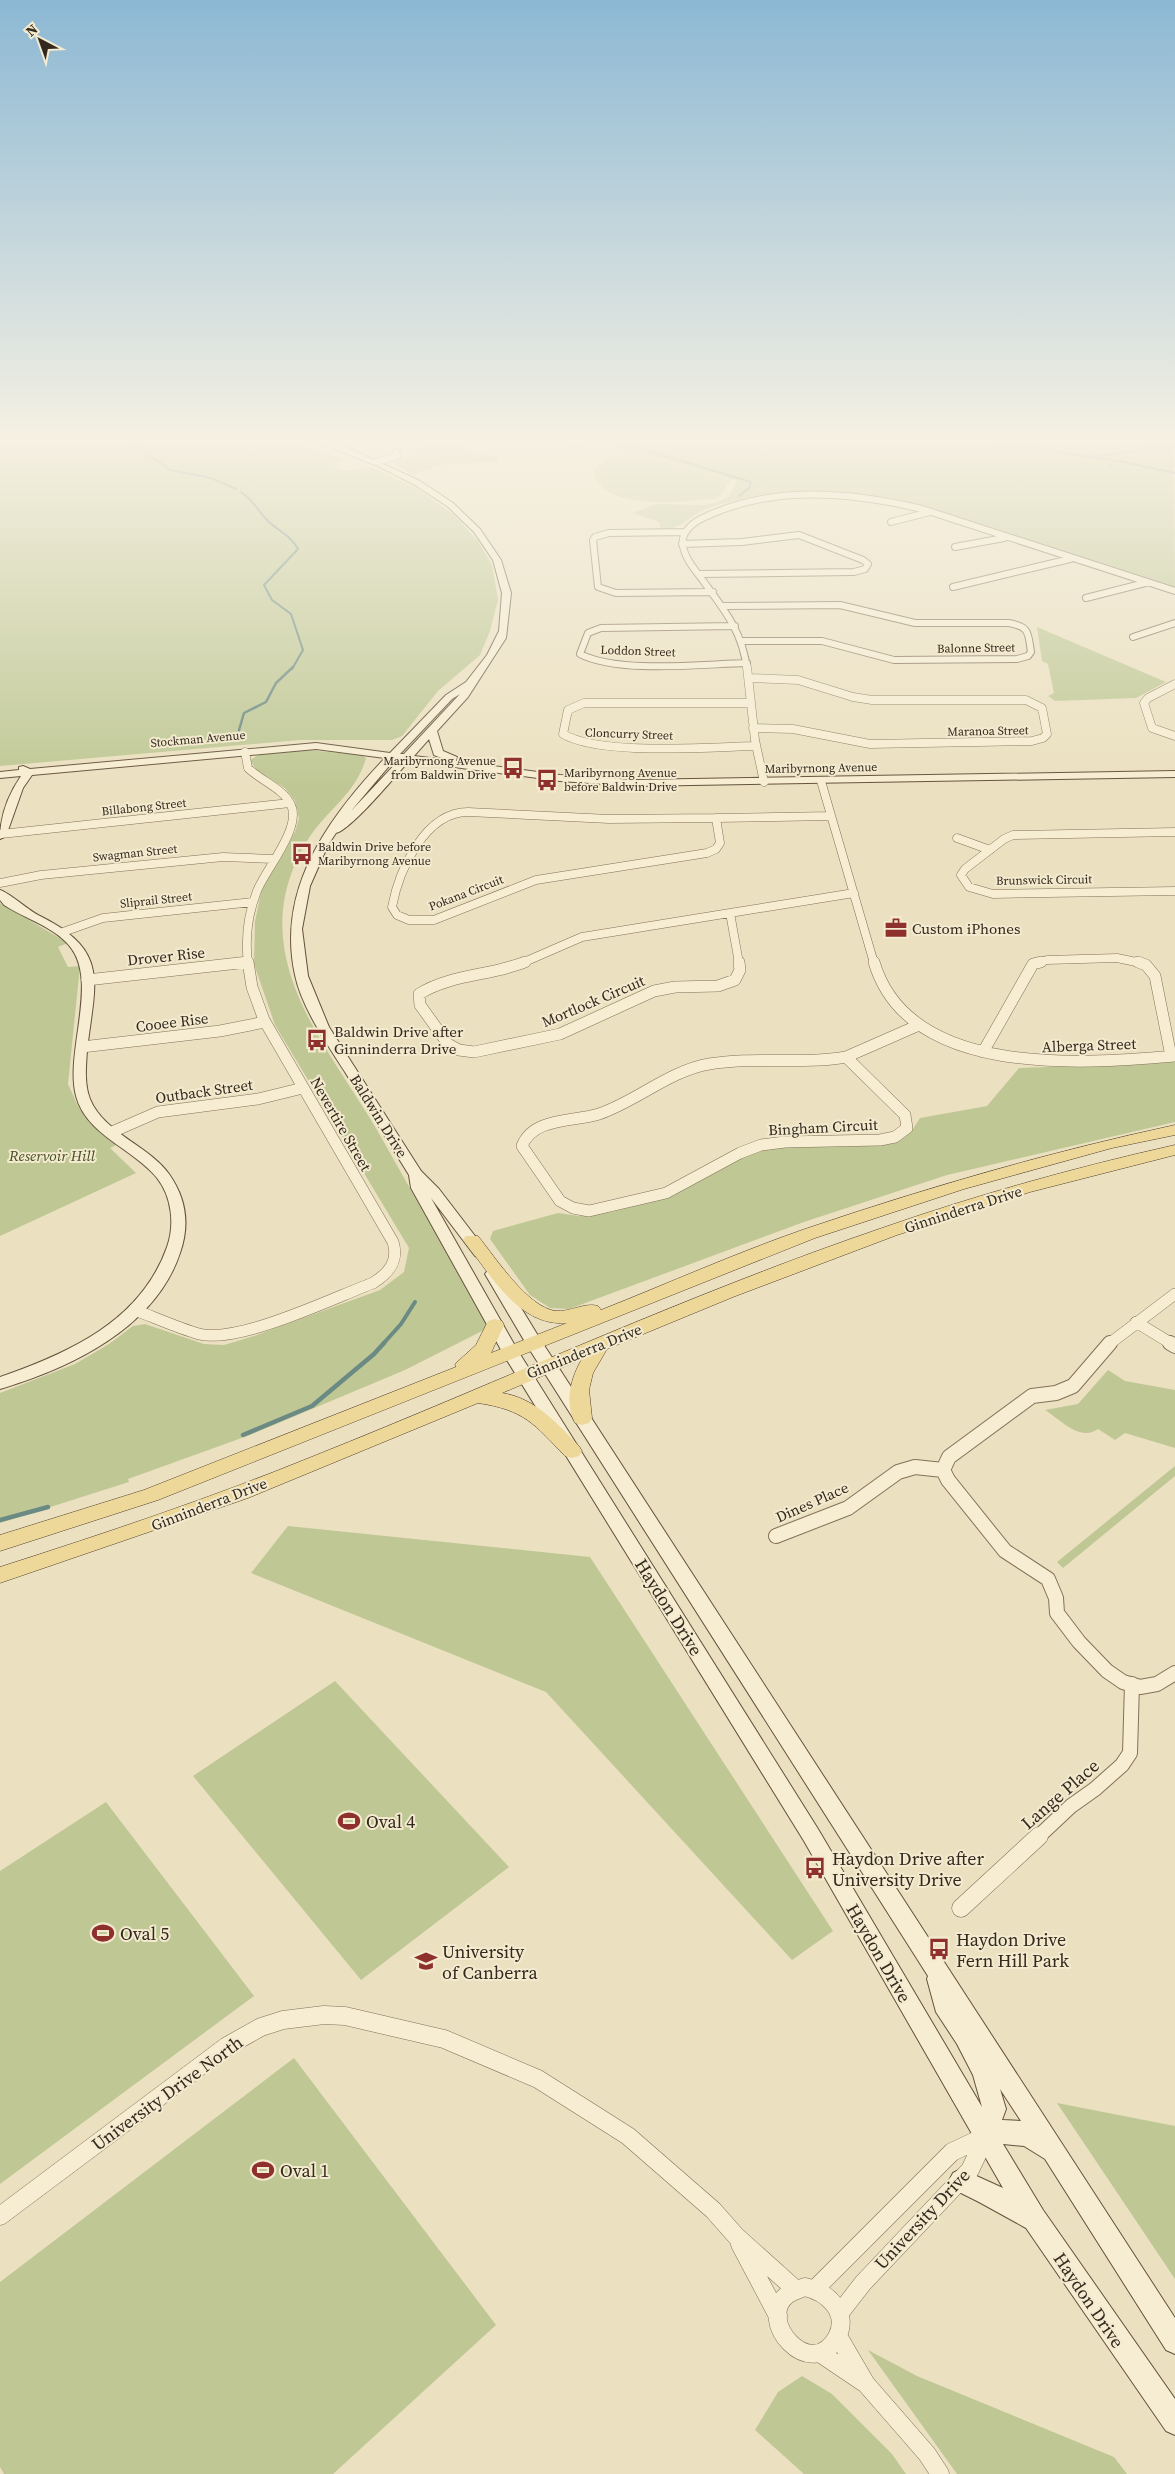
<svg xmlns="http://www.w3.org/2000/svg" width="1175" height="2474" font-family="'Source Serif 4',serif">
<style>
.green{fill:#bfc895}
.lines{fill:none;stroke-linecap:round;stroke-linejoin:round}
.stream-far3{stroke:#6b8a84;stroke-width:2}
.stream-far2{stroke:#6b8a84;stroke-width:2.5}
.stream-far1{stroke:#6b8a84;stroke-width:4}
.stream{stroke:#6b8a84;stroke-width:4.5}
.street-far4-casing{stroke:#837159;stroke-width:8}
.street-far3-casing{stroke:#837159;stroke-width:9}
.street-far2-casing{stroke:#837159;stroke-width:12}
.street-far1-casing{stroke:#837159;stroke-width:16}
.street-casing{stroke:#837159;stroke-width:19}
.secondary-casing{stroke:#64523c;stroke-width:2}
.primary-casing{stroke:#503f2d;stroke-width:1}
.street-far4{stroke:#f6edd2;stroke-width:6}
.street-far3{stroke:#f6edd2;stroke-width:8}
.street-far2{stroke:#f6edd2;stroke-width:11}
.street-far1{stroke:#f6edd2;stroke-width:14}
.street{stroke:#f6edd2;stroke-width:18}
.secondary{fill:#f6edd2;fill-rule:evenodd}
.primary{fill:#edd799;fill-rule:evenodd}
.labels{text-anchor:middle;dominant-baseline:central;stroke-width:4;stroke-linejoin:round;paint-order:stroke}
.far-street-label{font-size:12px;fill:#33291d;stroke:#f3eacf}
.far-poi-label{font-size:12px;fill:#33291d;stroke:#f3eacf;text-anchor:start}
.poi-label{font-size:15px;fill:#33291d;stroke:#f3eacf;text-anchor:start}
.street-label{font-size:15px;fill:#33291d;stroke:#f3eacf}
.park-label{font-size:15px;font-style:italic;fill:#424e24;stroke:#f3eacf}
.near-street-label{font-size:18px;fill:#33291d;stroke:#f3eacf}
.near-poi-label{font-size:18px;fill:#33291d;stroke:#f3eacf;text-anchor:start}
</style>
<rect width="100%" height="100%" fill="#ebe0c0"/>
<path class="green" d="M0,440H283L308,446L346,461L335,463L334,466L343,471L372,467L421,491L454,515L478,541L492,565L498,600L490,631L480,655L438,691L402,736L392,740H300L0,766Z
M443,440H500L466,448L497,457L498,462L443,464L412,475L392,462L417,454L408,449Z
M546,440H1174L1175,588C1120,571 1066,553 1012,535C936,509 873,487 790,492C763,494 735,499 709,508C690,515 682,529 661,530L659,522L633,513L656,504L706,505L718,502L728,497L737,481L652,457L625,456L614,451L615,448L598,443L578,450Z
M612,456L651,458L731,480L720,496L714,499C683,501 599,513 593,469Z
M1037,627L1166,682L1136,698L1055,701L1048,696L1054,693L1048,664L1042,661Z
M307,750L362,755L366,758C358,788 335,805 316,828C301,847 290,872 285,896C268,984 336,1059 377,1130C414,1195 451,1262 488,1328L405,1370L250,1435L128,1479L129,1482L0,1523V1393L75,1364L109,1344L133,1326L145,1324L204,1344L224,1345L254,1336L380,1290L404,1272L409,1248L275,1025L254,964L255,922L261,892L276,860L295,832L299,818L295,801L285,788L257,771L250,760L260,754Z
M0,903L68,943L58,947L68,967L80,966L68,1084L78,1106L118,1144L110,1148L136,1173L0,1236Z
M1175,1059V1122L947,1175L804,1222L569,1309L550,1308L530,1295L490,1239L493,1231L558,1213L579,1216L612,1212L670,1196L752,1152L779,1145L894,1142L911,1132L920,1118L987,1106L1019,1068L1103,1065Z
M1108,1370L1125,1381L1175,1390V1448L1125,1433L1115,1440L1098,1429C1080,1442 1061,1420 1045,1410L1078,1404Z
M1175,1466V1476L1063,1568L1057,1562Z
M288,1526L590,1557L833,1931L792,1960L546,1692L251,1573Z
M335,1681L509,1867L361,1980L193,1776Z
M106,1802L254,1996L0,2184V1871Z
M294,2058L496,2325L333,2474H4L0,2467V2282Z
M1057,2103L1175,2126V2279Z
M868,2350L917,2376L1114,2457L1127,2474H957Z
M802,2376L832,2394L892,2454L906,2474H804L755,2430L778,2392Z"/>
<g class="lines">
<path class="stream-far3" d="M128,440L170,470L211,478L236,489
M976,440L1119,461L1175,473
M1144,440L1149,446L1145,450
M615,441L751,482L749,488L739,496
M1098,456L1175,446
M1109,467L1111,465
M241,492C252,499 257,509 266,519C277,531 290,534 298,549L264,585L272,600L291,614L303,650L292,669"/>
<path class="stream-far2" d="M239,730L244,713L266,702L276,683L293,667"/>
<path class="stream-far1" d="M383,1344L401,1324L415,1302"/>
<path class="stream" d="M243,1435L312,1406L374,1354L384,1343
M0,1520L48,1507"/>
<g class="street-far4-casing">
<path id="street-far4" d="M376,462L398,456L396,452
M891,522L930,512
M686,532L609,533L595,537L593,540L598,587L616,593L713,592
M682,544L742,542L799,535L863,560L868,564L865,569L854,572L699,574
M955,547L1004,538
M953,587L1070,559
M1086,598L1145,583
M723,606L840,605L915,623H1009C1030,627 1028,633 1031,652L1028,656L1017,659L894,660L822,641H741
M735,626L601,628L588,633L580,654C619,674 702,664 747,663
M1133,637L1175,623
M747,669C742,631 725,611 704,582C696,571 685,559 683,546C680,531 695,521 707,516C774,485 851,492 922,509L1175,591"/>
</g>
<g class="street-far3-casing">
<path id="street-far3" d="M747,667L755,740L764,782
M749,678L798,680L853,697L872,700H1026L1042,708L1047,734L1043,738L1032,741L870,744L793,729L753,728
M1175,684L1148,698L1144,703L1152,728L1175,736
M751,703H584L568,710L563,734C600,756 710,747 756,746
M245,752L248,768C261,781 283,788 291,805C302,828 265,870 257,891C248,914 245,939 248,963
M821,781L874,963
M468,812L609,819L716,818L720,843L716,849L707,853L536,880L434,920H409L397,915L392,907C399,870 425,812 468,812Z
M716,818L831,816
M1175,832L1013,835L1004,839L965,869L961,875L969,887L993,894L1175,891
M1,834L290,803
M957,838L990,850
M0,883L41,875L223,857L273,859
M730,913L739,963
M730,913L854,893
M63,932L103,918L253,902
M239,963L248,962
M522,963L582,937L730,913
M1037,963L1047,960L1117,958L1141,963"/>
</g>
<g class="street-far2-casing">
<path id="street-far2" d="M525,962C490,976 451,974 419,994L420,1005L448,1044L459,1050L474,1052L560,1034L654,991L675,987L718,986L735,980L740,970L739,962
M874,962C908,1078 1081,1064 1175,1056
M1138,962L1146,965L1155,976L1171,1056
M87,980L248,962
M82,1047L220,1031L265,1022
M983,1052L1033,964L1041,962
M846,1057L905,1115L907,1128L895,1137L880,1140L785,1142L761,1145L740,1153L666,1193L589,1211L573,1208L560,1201L522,1146C533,1117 574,1122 599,1114C637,1101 669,1071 709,1064C755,1056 801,1065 846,1057Z
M846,1057L919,1025
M112,1132L158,1112L258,1099L303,1088
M135,1310C156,1318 178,1328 199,1334C239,1344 333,1298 373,1283C389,1273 399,1261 393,1242L264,1020L252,987L248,962
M1136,1322L1172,1344
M1109,1344L1175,1294"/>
</g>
<g class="street-far1-casing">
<path id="street-far1" d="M1110,1343L1073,1386L1056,1393L1032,1396L949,1457L943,1470L948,1480L1005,1551L1048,1579L1056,1598L1057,1613L1079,1642L1107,1671L1123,1682L1140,1687L1157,1684L1175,1673
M1170,1343L1175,1346
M776,1536L848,1508L898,1472L915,1467L943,1470
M1038,1837L1071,1806L1095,1789L1122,1765L1130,1753L1132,1684"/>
</g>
<g class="street-casing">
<path id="street" d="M961,1908L1039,1836
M0,2216L227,2046L261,2027L283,2020L324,2015L345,2016L444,2039L538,2079L628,2136L713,2210L736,2236L795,2289
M740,2244L778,2316
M805,2287C827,2292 850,2312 837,2337C811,2384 755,2320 787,2295C792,2291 800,2289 805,2287Z
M816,2288L952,2152L986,2136
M839,2314L863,2283L970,2170L986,2136
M838,2336L866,2384L927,2454L940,2474
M820,2353L863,2382"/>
</g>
<g class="secondary-casing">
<path id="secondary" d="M312,440H324L350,449L420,481L453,503L480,529L501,560L511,593L506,638L468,697L437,731L443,751L457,757L456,761L560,775L634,780L1175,771V777L634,786L560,781L409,761C396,775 351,830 336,833L328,845L310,886L302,929L308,976L329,1027L421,1171L439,1189L488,1253L480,1258L475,1256L431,1198L518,1351L818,1829L982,2107L973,2075L957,2044L936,2012L927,1979L928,1976L528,1347L485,1274L488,1270H498L540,1339L1175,2318V2354L1166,2350L1045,2159L1024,2146L1003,2144L1043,2210L1175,2399V2435L1166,2431L1026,2228L979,2202L953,2189L949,2181L953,2173L961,2169L1003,2188L804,1841L505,1357L411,1188L409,1175C388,1141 367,1107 345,1072C327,1044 302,1008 295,975C276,889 328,818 385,758L316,749L32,775L23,788L6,836L0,839C0,816 8,795 21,776L0,778V772L19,770V767L23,766L30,769L316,743L390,753L446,695L466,682L487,655L499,631L502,593L493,560L474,532L447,506L415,485L380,467ZM460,694L404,754H400L452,699ZM429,739L434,755L446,760L414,756ZM395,759L399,760L351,811ZM1000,2089L1021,2121L1002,2120L1006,2109Z
M0,890C8,892 27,909 38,915C111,951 95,981 87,1050C86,1066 84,1084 90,1099C104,1133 148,1145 169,1174C186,1198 190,1225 180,1253C155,1328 71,1368 0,1389V1377C69,1353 141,1321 167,1247C175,1225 172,1197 157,1178C134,1149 86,1135 76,1096C64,1050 102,977 66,942C49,925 24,918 4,905L0,900Z"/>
</g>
<g class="primary-casing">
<path id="primary" d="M1175,1125V1135L1112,1148L964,1189L815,1238L158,1500L0,1551V1535L144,1490L456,1367L455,1364L476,1345L488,1321L495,1319L502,1321L504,1325L491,1353L567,1323C519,1327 492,1276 466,1244L463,1240L466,1236H478C495,1257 528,1308 556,1311C571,1312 585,1302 598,1306L601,1310C669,1283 736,1253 805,1229C926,1188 1049,1152 1175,1125Z
M1175,1145V1155L1030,1192L897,1235L733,1297L607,1349L593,1373L589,1390L592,1418L589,1423L582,1425L575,1423C564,1403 571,1377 582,1359L502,1393C535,1398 557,1423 579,1446L582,1451L579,1456L572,1458L565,1456C534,1424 525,1410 478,1403L248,1498L0,1583V1567C106,1533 211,1498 314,1456C504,1380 691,1293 885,1227C980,1194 1077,1167 1175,1145Z"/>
</g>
<use href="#street-far4" class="street-far4"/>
<use href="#street-far3" class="street-far3"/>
<use href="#street-far2" class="street-far2"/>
<use href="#street-far1" class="street-far1"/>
<use href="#street" class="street"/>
<use href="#secondary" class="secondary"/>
<use href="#primary" class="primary"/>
</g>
<linearGradient id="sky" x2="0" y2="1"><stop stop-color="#8cb8d4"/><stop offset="0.56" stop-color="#f6f1e3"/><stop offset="1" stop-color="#f6f1e3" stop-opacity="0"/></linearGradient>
<rect width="1175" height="787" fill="url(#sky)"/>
<defs>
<g id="bus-bare" transform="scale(1.725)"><path d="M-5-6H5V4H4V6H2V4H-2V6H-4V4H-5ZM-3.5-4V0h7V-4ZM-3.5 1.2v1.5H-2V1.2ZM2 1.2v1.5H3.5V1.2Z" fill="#8e312d" stroke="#f3eacf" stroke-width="2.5" paint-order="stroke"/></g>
<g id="office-bare" transform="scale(1.725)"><path d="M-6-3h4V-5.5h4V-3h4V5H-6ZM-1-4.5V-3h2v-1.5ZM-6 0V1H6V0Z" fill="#8e312d" stroke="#f3eacf" stroke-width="2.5" paint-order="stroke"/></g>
<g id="stadium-bare" transform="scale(1.725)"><path d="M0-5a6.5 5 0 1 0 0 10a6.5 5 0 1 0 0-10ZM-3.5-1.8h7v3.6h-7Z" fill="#8e312d" stroke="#f3eacf" stroke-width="2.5" paint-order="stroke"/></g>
<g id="university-bare" transform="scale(1.725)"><path d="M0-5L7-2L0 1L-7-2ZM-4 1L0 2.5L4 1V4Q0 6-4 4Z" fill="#8e312d" stroke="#f3eacf" stroke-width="2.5" paint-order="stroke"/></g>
</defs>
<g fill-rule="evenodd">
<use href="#bus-bare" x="513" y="768"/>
<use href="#bus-bare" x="547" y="780"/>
<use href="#bus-bare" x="302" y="854"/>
<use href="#office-bare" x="896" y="928"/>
<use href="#bus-bare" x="317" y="1040"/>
<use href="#stadium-bare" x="349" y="1821"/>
<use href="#bus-bare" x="815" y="1868"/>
<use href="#stadium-bare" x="103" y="1933"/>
<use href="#bus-bare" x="939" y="1949"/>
<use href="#university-bare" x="426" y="1961"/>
<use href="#stadium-bare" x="263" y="2170"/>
</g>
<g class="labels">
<g class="far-street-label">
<text transform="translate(976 648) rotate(-1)">Balonne Street</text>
<text transform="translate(638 651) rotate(2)">Loddon Street</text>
<text transform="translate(988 731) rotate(-1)">Maranoa Street</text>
<text transform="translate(629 734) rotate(2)">Cloncurry Street</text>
<text transform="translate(198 739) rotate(-5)">Stockman Avenue</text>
<text transform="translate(821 768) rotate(-1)">Maribyrnong Avenue</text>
<text transform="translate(144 807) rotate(-6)">Billabong Street</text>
<text transform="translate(135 853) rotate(-6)">Swagman Street</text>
<text transform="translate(1044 880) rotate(-1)">Brunswick Circuit</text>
<text transform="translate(466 893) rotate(-21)">Pokana Circuit</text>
<text transform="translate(156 900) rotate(-6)">Sliprail Street</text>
</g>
<g class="far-poi-label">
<text x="496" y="761" text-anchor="end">Maribyrnong Avenue<tspan x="496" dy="14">from Baldwin Drive</tspan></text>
<text x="564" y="773">Maribyrnong Avenue<tspan x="564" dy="14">before Baldwin Drive</tspan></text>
<text x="318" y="847">Baldwin Drive before<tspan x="318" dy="14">Maribyrnong Avenue</tspan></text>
</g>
<g class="poi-label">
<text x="912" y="928">Custom iPhones</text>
<text x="334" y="1031">Baldwin Drive after<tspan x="334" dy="17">Ginninderra Drive</tspan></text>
</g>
<g class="street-label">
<text transform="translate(166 956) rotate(-6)">Drover Rise</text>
<text transform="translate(593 1001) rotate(-23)">Mortlock Circuit</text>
<text transform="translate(172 1022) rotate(-7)">Cooee Rise</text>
<text transform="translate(1089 1045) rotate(-2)">Alberga Street</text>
<text transform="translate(204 1091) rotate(-8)">Outback Street</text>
<text transform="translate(379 1116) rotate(58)">Baldwin Drive</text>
<text transform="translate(341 1124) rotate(60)">Nevertire Street</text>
<text transform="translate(823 1127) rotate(-3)">Bingham Circuit</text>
<text transform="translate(963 1209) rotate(-18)">Ginninderra Drive</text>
<text transform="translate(584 1351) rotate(-22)">Ginninderra Drive</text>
<text transform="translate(812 1502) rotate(-24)">Dines Place</text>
<text transform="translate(209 1504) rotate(-21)">Ginninderra Drive</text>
</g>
<g class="park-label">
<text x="52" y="1155">Reservoir Hill</text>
</g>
<g class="near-street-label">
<text transform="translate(669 1607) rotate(58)">Haydon Drive</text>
<text transform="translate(1060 1794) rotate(-41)">Lange Place</text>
<text transform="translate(879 1953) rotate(60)">Haydon Drive</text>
<text transform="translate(167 2093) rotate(-36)">University Drive North</text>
<text transform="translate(922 2219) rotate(-47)">University Drive</text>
<text transform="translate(1089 2300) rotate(56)">Haydon Drive</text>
</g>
<g class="near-poi-label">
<text x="366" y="1821">Oval 4</text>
<text x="832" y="1858">Haydon Drive after<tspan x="832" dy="21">University Drive</tspan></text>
<text x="120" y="1933">Oval 5</text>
<text x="956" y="1939">Haydon Drive<tspan x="956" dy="21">Fern Hill Park</tspan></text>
<text x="442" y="1951">University<tspan x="442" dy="21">of Canberra</tspan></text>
<text x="280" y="2170">Oval 1</text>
</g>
</g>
<g transform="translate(40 40) rotate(319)" stroke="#f3eacf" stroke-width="4" paint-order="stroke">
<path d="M0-4L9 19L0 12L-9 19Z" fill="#33291d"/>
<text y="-8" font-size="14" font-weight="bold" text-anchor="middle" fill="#33291d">N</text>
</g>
</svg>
